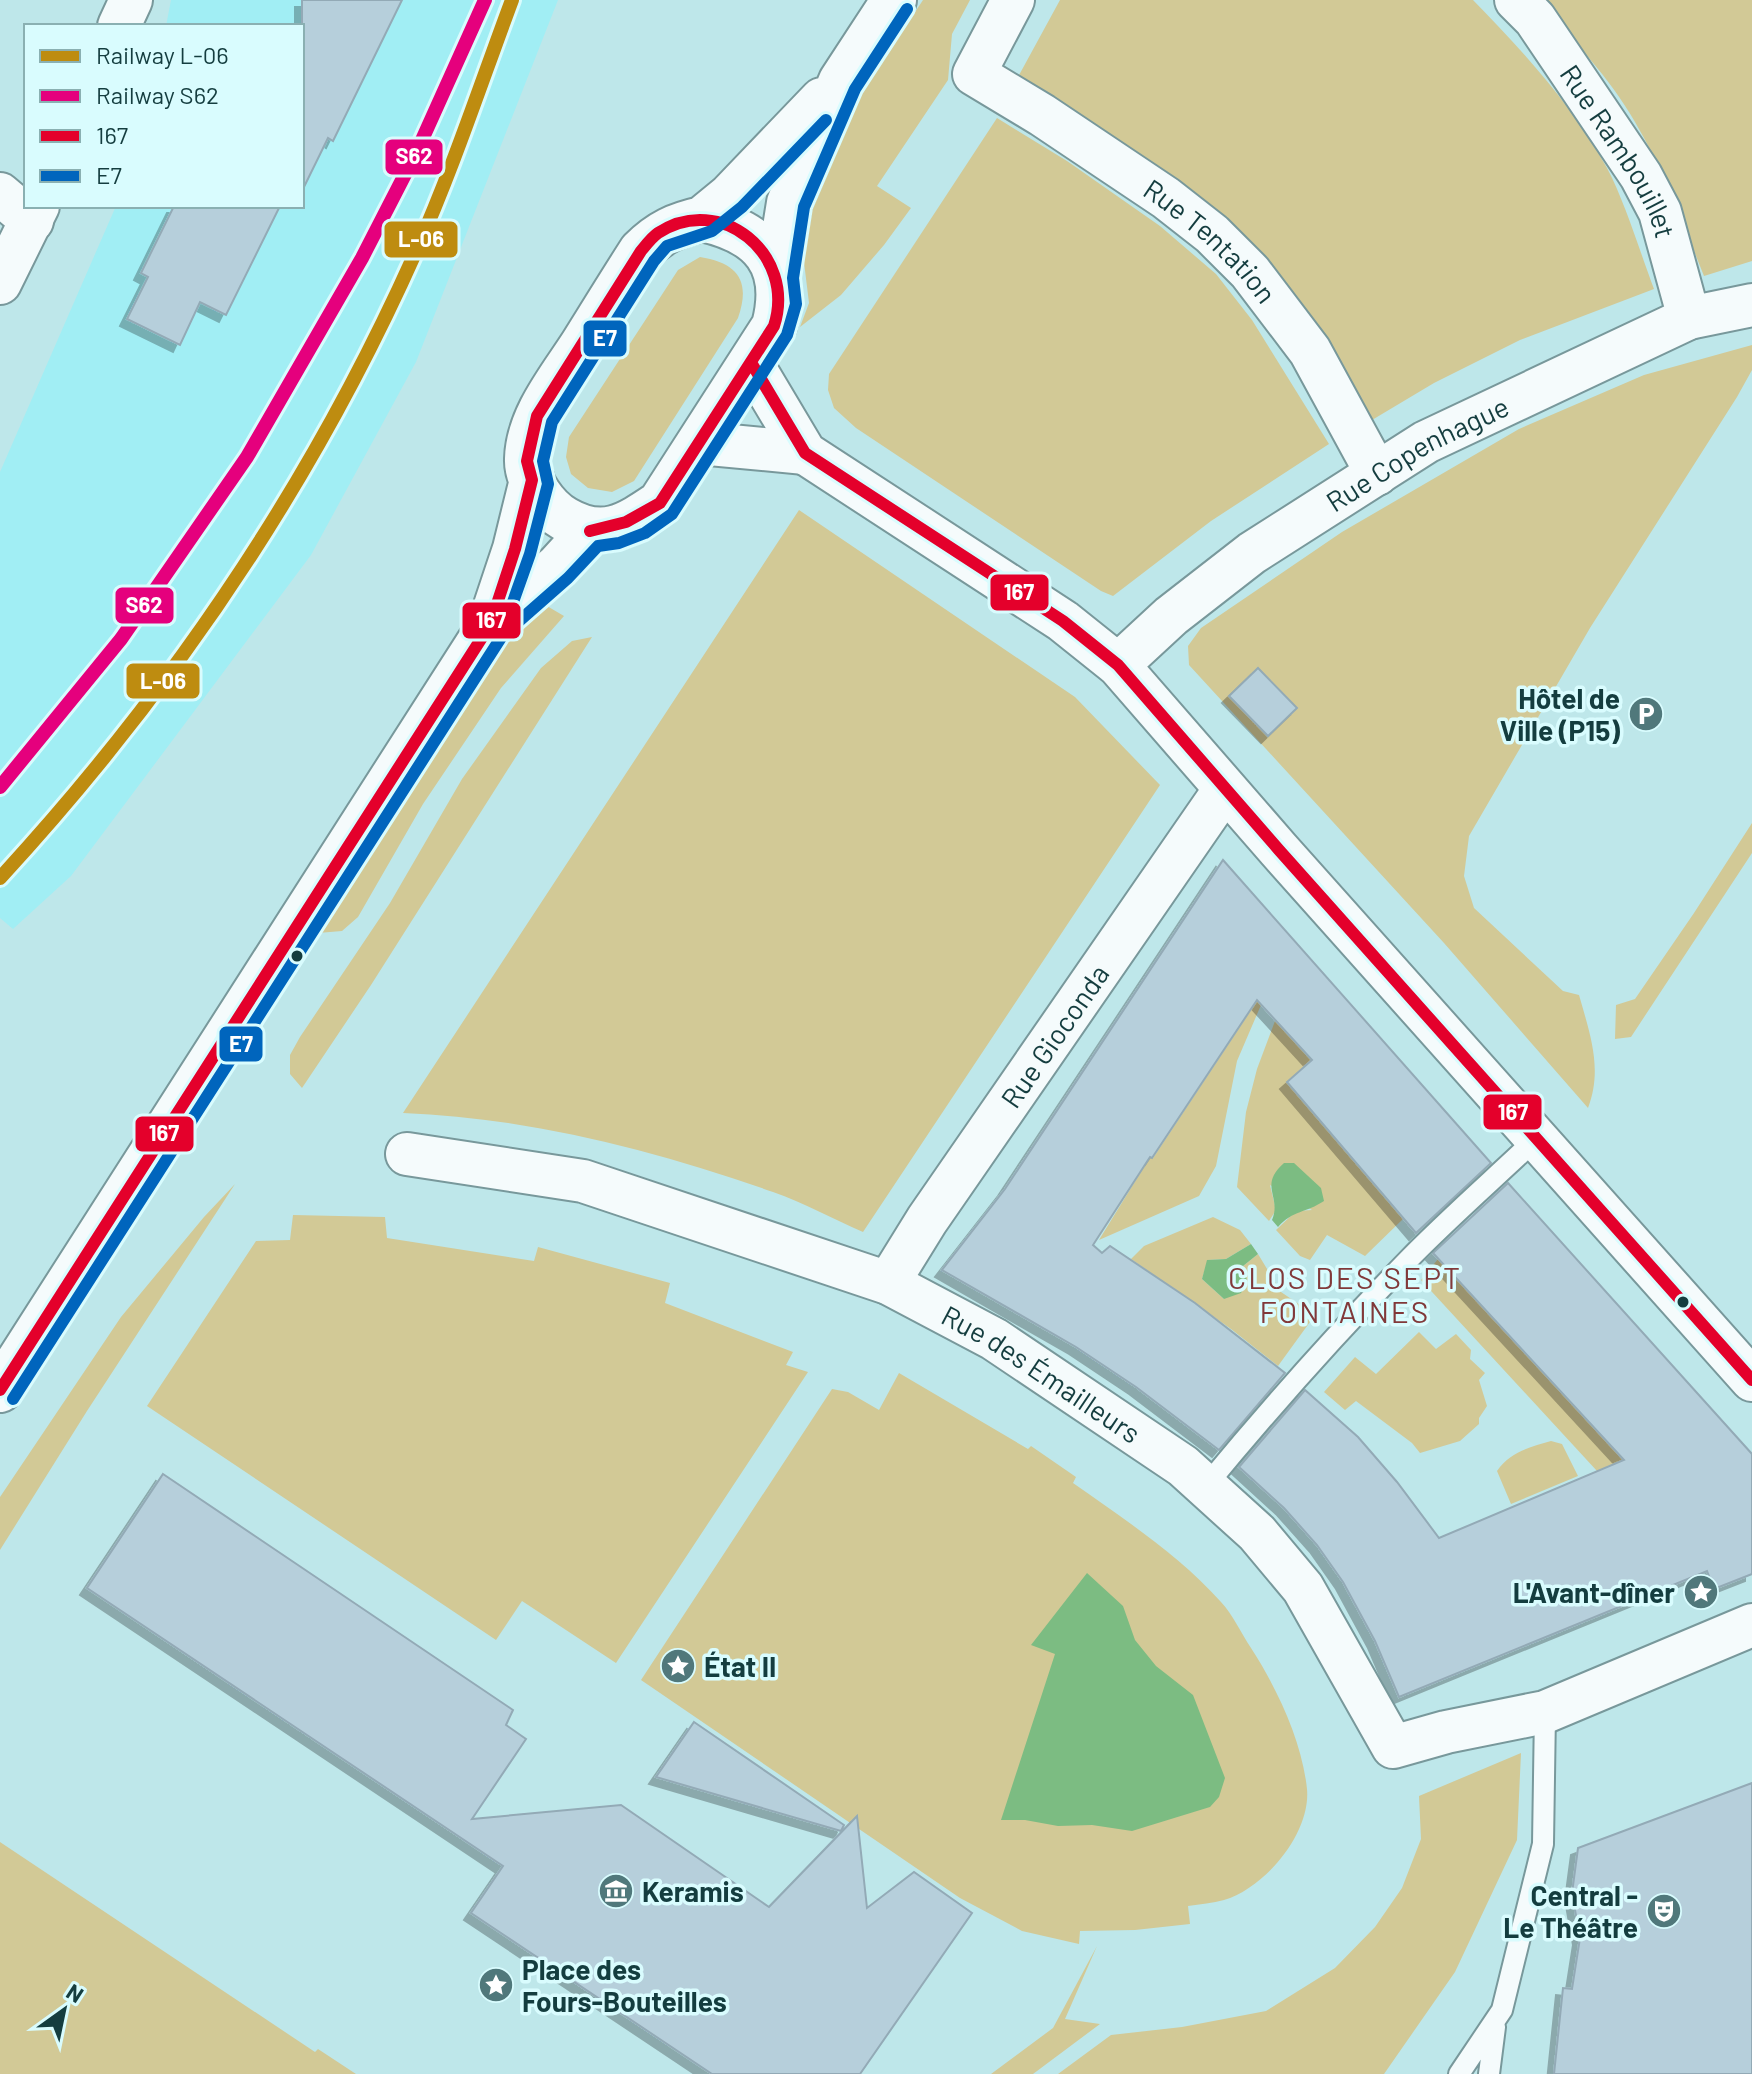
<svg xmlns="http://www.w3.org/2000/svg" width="1752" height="2074" font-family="Barlow,sans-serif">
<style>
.built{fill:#a1eef4}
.green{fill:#d2c996}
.water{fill:#7cbc82}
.building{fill:#b6cfdb;stroke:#93aab6;stroke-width:2;filter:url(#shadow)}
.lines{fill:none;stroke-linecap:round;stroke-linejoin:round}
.service-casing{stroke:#78989b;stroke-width:24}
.minor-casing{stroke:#78989b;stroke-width:46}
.primary-casing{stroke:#78989b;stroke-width:48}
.service{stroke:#f5fbfc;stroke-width:20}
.minor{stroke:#f5fbfc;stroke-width:42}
.primary{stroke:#f5fbfc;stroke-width:44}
.bus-1-casing{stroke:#d9fcfe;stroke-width:18}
.bus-2-casing{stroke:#d9fcfe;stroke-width:18}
.bus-1{stroke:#e4002b;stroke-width:12}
.bus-2{stroke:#0065bd;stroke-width:12}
.rail-1-casing{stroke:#d9fcfe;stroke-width:20}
.rail-2-casing{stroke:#d9fcfe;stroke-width:20}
.rail-1{stroke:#be8c10;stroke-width:14}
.rail-2{stroke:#e5007d;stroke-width:14}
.bus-dot{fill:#143d3f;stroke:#d9fcfe;stroke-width:3}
.labels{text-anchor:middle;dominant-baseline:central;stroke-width:7;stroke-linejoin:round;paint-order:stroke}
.street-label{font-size:28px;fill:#143d3f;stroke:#d9fcfe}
.poi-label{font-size:28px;font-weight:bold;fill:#143d3f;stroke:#d9fcfe;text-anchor:end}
.neighbourhood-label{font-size:30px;letter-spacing:2px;fill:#81393a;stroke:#d9fcfe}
.line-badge{stroke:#d9fcfe;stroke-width:3}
.badge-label{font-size:22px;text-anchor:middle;font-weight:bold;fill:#fff}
</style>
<defs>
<filter id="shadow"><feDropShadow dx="-7" dy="7" stdDeviation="0" flood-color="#0004"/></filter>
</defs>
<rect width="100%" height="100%" fill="#bee7ea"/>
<path class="built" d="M171,0H558L416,362L311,555L71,876L13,929L0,918V472L116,206H302V26H166Z"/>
<path class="green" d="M923,0H970L952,34L948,80L877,186L911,208L884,245L841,295L800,327L809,303L803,254L806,205L845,118Z
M1060,0H1473C1522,50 1573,106 1607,168C1625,202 1640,252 1654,289L1520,340L1434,383L1372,420L1314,325L1018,77Z
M1539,0H1752V261L1704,276C1683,224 1664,171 1635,122C1610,78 1572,39 1539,0Z
M997,118L1067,161L1160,226L1216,274L1252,320L1329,444L1211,521L1113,596L1101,591L856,428L834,408L828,390L829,374Z
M700,257C738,263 751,281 738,318L634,481L612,492L588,488L571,474L566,457L569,437L678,270Z
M1752,345V370L1737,397L1590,628L1469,836L1464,876L1474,908L1563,991L1579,995C1590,1034 1603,1069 1588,1108L1444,943L1189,665L1188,646L1201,628L1342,532L1519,429L1644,375Z
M799,510L1075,697L1160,785L863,1232C833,1219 804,1203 773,1192C654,1150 530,1118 403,1113Z
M535,599L564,616L501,688L423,804L358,917L342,931L318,933L509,634Z
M592,637L371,985L302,1088L290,1074V1055L300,1037L390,903L462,779L541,668L572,641Z
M1752,823V853L1631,1037L1615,1039L1616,1005L1635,999L1694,913Z
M1257,1001L1261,1005L1237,1061L1216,1166L1199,1196L1099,1240L1150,1157L1153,1158Z
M1275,1021L1311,1060L1287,1082L1403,1219L1365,1256L1327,1235L1310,1260L1300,1256L1276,1230L1296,1211L1312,1210L1270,1185L1276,1210L1269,1221L1237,1187L1246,1112L1257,1069Z
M235,1184L87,1411L0,1550V1497L121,1317L204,1217Z
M293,1215L385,1217L387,1238L534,1261L538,1247L670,1283L665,1303L793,1352L786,1365L808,1372L616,1663L522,1601L496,1640L147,1406L256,1241L290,1240Z
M1213,1217L1240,1230L1251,1244L1226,1259L1208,1260L1202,1279L1224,1299L1243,1266L1258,1254L1281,1292L1315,1315L1278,1366L1231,1329L1131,1259L1144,1246Z
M1438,1259L1623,1460L1597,1471L1421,1280Z
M1419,1332L1436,1349L1456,1334L1471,1350L1470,1359L1485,1373L1479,1380L1487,1406L1479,1418V1424L1460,1441L1420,1453L1412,1443L1356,1401L1345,1410L1324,1392L1355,1357L1376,1374Z
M899,1373L1028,1449L1031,1446L1076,1477L1073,1483C1124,1519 1179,1555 1221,1602C1233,1615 1241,1633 1251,1648C1277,1688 1302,1741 1307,1789C1311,1833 1265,1888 1224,1900C1213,1903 1200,1904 1188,1906L1190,1924L1135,1930L1080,1931L1079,1944L1022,1931L960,1898L641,1680L832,1389L848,1392L879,1410Z
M1551,1441L1562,1444L1578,1476L1511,1504L1497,1471C1510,1452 1530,1447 1551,1441Z
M1521,1753L1517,1840L1455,1972L1384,2074H1058L1111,2035L1182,2027L1266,2011L1335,1968L1375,1927L1402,1888L1421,1839L1419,1796Z
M0,1842L315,2052L318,2049L356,2074H0Z
M1097,1946L1065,2019L1100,2024L1033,2074H991L1053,2028Z"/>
<path class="water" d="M1284,1163H1294L1321,1188L1324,1201C1306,1213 1293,1210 1278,1227L1272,1220C1282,1196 1258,1186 1284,1163Z
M1251,1244L1258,1254L1243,1266L1247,1281L1241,1293L1224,1299L1202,1279L1207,1260L1226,1259Z
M1087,1573L1123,1606L1135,1640L1156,1666L1193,1695L1225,1778L1219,1797L1210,1807L1132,1831L1092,1825L1058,1826L1025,1820H1001L1055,1654L1031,1645Z"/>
<path class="building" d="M302,0H402L333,141L328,138L302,191Z
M174,206H280L226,315L200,302L180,345L127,319L148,277L141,273Z
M1258,668L1297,708L1268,736L1229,696Z
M1223,860L1491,1163L1416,1233L1287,1082L1312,1060L1257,1000L1152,1158L1150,1157L1093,1245L1102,1253L1110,1246L1195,1303L1285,1373L1219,1450L1136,1387L1076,1347L942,1270L1005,1189Z
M1508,1183L1752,1454V1574L1714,1589L1707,1571L1399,1697L1375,1641L1343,1582L1317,1545L1284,1508L1239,1467L1305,1390L1358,1437L1397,1482L1439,1538L1624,1460L1433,1253Z
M163,1474L513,1710L506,1725L526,1739L472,1819L621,1805L769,1907L857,1816L867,1908L914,1872L972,1913L860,2074H712L471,1913L503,1866L87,1588Z
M694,1722L844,1825L841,1831L656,1777Z
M1752,1783V2074H1554L1563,1988L1572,1989L1580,1938L1572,1893L1578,1848Z"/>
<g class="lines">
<g class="service-casing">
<path id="service" d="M1205,1487C1270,1408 1338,1332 1409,1259C1450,1217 1495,1178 1538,1137
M1459,2074L1502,2010L1543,1844L1545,1712
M1489,2074L1495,2027"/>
</g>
<g class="minor-casing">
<g id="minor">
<path id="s1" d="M1013,0L974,74L1042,115L1166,198L1212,234L1250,272L1310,351L1377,474"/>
<path id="s2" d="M1516,0L1535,19L1641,176L1660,212L1689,318"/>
<path d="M119,26L131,0"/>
<path d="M0,194L32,221"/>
<path d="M0,283L38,206"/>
<path d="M752,364L805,453L1063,621L1118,665L1279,850L1752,1380"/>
<path d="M699,443L805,453"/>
<path id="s3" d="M1118,665L1171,616L1252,553L1426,442L1689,318L1752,305"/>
<path id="s4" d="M407,1154L583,1181L888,1283L994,1339L1183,1466L1257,1533L1303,1588L1393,1747L1446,1732L1545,1712L1752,1625"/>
<path id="s5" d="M888,1283L927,1220L1225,789"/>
</g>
</g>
<g class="primary-casing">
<path id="primary" d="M702,219C762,232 790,264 774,326L660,503C626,526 603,541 565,519C547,509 526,481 527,459C528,417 560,379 582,345C602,313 621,282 641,251C660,232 676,225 702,219Z
M702,219L730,196L822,100
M777,278L789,203L841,81L894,0
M490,624L515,549L532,480
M0,1390L490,625L558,566L590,531"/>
</g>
<use href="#service" class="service"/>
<use href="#minor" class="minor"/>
<use href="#primary" class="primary"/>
<g class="bus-1-casing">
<path id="bus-1" d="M752,364L805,453L1063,621L1118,665L1279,850L1752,1380
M0,1390L490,625L515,549L532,480L527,461L537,416L641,251C646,245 652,237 658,233C720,192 797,254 774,326L660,503L626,522L590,531"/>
</g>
<g class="bus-2-casing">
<path id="bus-2" d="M502,633L530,554L548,484L543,461L552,422L654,261L667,246L712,231L742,207L826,120
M13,1399L502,636L568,578L598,546L619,543L645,533L672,514L787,335L796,304L793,278L804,207L855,89L907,9"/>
</g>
<use href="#bus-1" class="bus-1"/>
<use href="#bus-2" class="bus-2"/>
<g class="rail-1-casing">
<path id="rail-1" d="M0,878C173,690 313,483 417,249C453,168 481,83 512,0"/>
</g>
<g class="rail-2-casing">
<path id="rail-2" d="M0,787L121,639L247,457L362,258L417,151L485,0"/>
</g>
<use href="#rail-1" class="rail-1"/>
<use href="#rail-2" class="rail-2"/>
</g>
<defs>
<g id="parking-disc" transform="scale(1.8)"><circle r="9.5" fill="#50787b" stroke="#d9fcfe"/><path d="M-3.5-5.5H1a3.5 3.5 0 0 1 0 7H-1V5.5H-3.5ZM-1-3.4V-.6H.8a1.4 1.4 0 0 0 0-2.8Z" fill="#fff"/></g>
<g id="sight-disc" transform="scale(1.8)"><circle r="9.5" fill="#50787b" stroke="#d9fcfe"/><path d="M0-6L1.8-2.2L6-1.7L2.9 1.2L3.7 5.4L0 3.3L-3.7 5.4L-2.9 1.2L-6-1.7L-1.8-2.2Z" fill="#fff"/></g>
<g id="museum-disc" transform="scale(1.8)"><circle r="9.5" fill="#50787b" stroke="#d9fcfe"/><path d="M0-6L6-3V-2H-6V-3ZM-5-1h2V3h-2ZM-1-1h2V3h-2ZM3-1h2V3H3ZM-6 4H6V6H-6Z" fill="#fff"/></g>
<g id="theatre-disc" transform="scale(1.8)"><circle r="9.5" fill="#50787b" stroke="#d9fcfe"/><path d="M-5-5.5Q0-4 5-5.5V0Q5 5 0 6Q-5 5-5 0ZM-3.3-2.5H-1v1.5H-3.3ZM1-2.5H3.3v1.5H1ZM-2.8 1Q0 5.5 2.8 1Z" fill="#fff"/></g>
</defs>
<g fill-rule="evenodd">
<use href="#parking-disc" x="1646" y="714"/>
<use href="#sight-disc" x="1701" y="1592"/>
<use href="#sight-disc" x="678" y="1666"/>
<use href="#museum-disc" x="616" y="1891"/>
<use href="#theatre-disc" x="1664" y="1911"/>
<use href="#sight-disc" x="496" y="1985"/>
</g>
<g class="bus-dot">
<circle cx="297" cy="956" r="7"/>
<circle cx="1683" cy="1302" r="7"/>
</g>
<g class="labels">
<g class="street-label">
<text stroke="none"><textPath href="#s2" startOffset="184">Rue Rambouillet</textPath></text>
<text stroke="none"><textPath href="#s1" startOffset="374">Rue Tentation</textPath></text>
<text stroke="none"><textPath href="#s3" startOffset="368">Rue Copenhague</textPath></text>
<text stroke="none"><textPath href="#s5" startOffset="298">Rue Gioconda</textPath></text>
<text stroke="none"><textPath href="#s4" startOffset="678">Rue des Émailleurs</textPath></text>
</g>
<g class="poi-label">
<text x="1620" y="698">Hôtel de<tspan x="1620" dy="32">Ville (P15)</tspan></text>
<text x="1675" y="1592">L'Avant-dîner</text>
<text x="704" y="1666" text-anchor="start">État II</text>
<text x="642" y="1891" text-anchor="start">Keramis</text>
<text x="1638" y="1895">Central -<tspan x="1638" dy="32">Le Théâtre</tspan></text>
<text x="522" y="1969" text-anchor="start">Place des<tspan x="522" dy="32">Fours-Bouteilles</tspan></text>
</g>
<g class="neighbourhood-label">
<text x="1345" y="1277">CLOS DES SEPT<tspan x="1345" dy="34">FONTAINES</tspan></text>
</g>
</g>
<g class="line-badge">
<rect x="384" y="138" width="60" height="38" rx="8" fill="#e5007d"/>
<rect x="383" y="220" width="76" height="39" rx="8" fill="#be8c10"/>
<rect x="582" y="319" width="46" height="39" rx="8" fill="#0065bd"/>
<rect x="989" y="573" width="61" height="39" rx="8" fill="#e4002b"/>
<rect x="114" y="586" width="61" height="39" rx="8" fill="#e5007d"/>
<rect x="461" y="601" width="61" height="39" rx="8" fill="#e4002b"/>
<rect x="125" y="662" width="76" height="38" rx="8" fill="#be8c10"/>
<rect x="218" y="1025" width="46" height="38" rx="8" fill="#0065bd"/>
<rect x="1482" y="1093" width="61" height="38" rx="8" fill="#e4002b"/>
<rect x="134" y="1115" width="61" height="38" rx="8" fill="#e4002b"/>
</g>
<g class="badge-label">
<text x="414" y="164">S62</text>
<text x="421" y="247">L-06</text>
<text x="605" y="346">E7</text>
<text x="1019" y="600">167</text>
<text x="144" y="613">S62</text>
<text x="491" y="628">167</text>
<text x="163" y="689">L-06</text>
<text x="241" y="1052">E7</text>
<text x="1513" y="1120">167</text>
<text x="164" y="1141">167</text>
</g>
<rect x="24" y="24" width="280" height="184" fill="#d9fcfe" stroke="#8ab0b2" stroke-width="2"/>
<rect x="40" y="50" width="40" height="12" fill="#be8c10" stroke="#8ab0b2" stroke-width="2"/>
<text x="96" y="64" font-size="24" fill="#143d3f">Railway L-06</text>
<rect x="40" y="90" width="40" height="12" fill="#e5007d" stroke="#8ab0b2" stroke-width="2"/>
<text x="96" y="104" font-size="24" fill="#143d3f">Railway S62</text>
<rect x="40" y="130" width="40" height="12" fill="#e4002b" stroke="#8ab0b2" stroke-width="2"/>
<text x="96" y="144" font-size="24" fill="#143d3f">167</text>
<rect x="40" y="170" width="40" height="12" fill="#0065bd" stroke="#8ab0b2" stroke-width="2"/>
<text x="96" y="184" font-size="24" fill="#143d3f">E7</text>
<g transform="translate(64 2010) rotate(33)" stroke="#d9fcfe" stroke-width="6" paint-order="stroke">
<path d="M0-6L14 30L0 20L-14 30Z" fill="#143d3f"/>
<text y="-12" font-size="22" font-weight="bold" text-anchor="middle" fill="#143d3f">N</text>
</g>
</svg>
